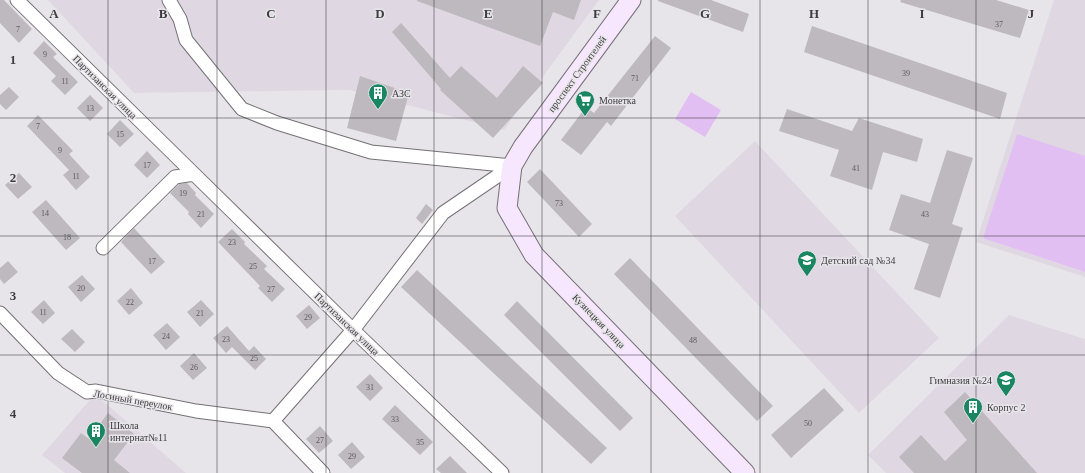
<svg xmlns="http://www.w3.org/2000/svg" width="1085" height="473" font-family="'Times New Roman',serif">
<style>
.built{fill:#dfd8e3}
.green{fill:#e2bff2}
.building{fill:#bdb9be}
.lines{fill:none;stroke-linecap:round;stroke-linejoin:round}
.minor-casing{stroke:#747176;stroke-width:15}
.secondary-casing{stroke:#747176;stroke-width:21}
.minor{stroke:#fff;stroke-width:13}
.secondary{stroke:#f6e6fe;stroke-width:19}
.grid{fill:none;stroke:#3d3c3e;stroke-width:1;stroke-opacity:0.55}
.labels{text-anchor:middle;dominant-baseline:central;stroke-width:3;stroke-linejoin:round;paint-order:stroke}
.number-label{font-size:8px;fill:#5d5b5e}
.street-label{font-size:10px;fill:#3d3c3e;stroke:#e8e5ea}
.poi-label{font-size:10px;fill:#3d3c3e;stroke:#e8e5ea;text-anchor:start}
.grid-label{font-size:13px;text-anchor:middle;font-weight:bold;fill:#3d3c3e;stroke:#e8e5ea;stroke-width:3;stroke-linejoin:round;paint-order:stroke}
</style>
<rect width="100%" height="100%" fill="#e8e5ea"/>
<path class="built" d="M48,0H599L504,130L349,90L134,93Z
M1054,0H1085V277L976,242Z
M755,141L939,338L859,413L675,216Z
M1009,315L1085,339V473H886L868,455Z
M95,394L186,473H65L42,455Z"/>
<path class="green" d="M691,92L721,110L705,137L675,119Z
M1017,134L1085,156V272L983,238Z"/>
<path class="building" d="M0,0H4L32,29L19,43L0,23Z
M417,0H581L574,20L553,12L540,46L417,1Z
M658,0H711L749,14L743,32L658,1Z
M901,0H996L1029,10L1020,38L900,2Z
M401,23L450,78L461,66L497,98L523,66L543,83L493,138L440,90L441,89L392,32Z
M812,26L1007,93L1000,119L804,52Z
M655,36L671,48L611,126L607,122L581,155L561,140L586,107L594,113Z
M44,41L57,54L53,57L78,82L65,95L51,81L56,76L33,53Z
M360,76L409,93L396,141L347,128Z
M9,87L19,97L6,110L0,104V95Z
M90,95L103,108L90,121L77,108Z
M787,109L852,131L859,118L923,139L917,162L883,152L872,190L830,176L839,150L779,131Z
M38,115L73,151L69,154L90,177L76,190L63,175L69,170L27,126Z
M120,120L134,134L120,147L107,134Z
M947,150L973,158L952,224L963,228L940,298L914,289L929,244L889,230L901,194L930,203Z
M147,151L160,165L147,178L134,165Z
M540,169L592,224L579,237L527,182Z
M19,173L32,187L18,199L5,185Z
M187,183L196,193L195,195L214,214L201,228L188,214L189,212L170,193L179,184Z
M46,200L80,238L66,250L32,212Z
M426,204L433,210L422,224L416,218Z
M134,228L165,262L151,274L121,242Z
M232,229L245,242L244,244L267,266L264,269L285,289L272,302L258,288L260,286L218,242Z
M630,258L773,406L757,421L614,274Z
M8,261L18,272L4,284L0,279V268Z
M417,270L607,448L591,464L401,287Z
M82,275L95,289L81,302L68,287Z
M131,288L143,303L129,315L117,301Z
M44,300L55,313L43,324L31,312Z
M201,300L214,314L200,327L187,312Z
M517,301L633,418L620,431L504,315Z
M309,305L320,318L307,329L296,316Z
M167,323L180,337L166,350L153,335Z
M227,326L249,351L254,346L266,359L255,370L232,347L226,353L213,338Z
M72,329L85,342L75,352L61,339Z
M194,353L207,368L193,380L180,366Z
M370,374L383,388L370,401L356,387Z
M824,388L844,410L791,458L771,435Z
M965,392L1037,473H914L899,457L921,435L945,461L967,440L944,412Z
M395,405L433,442L420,455L382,419Z
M108,413L134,434L114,460L130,473H82L62,458L81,433L89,439Z
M320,426L333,441L319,453L306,439Z
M352,442L365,457L351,469L338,455Z
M450,456L467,473H441L436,469Z"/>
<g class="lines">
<g class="minor-casing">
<path id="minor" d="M17,0L194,174
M169,0L180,19L186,40L242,109L277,123L371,152L512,166
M103,248L175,177L194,174L353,330L502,473
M0,313L58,373L87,392L96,391L196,411L273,421
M273,421L353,330L443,213L512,166
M273,421L323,473"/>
</g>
<g class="secondary-casing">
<path id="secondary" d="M631,0L523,147L512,166L507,208L534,255L745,473"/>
</g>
<use href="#minor" class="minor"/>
<use href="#secondary" class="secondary"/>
</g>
<path class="grid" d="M108,0V473M217,0V473M326,0V473M434,0V473M542,0V473M651,0V473M760,0V473M868,0V473M976,0V473M0,118H1085M0,236H1085M0,355H1085"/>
<defs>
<g id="building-pin" transform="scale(1)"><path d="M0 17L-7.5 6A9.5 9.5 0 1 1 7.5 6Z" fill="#1a8561" stroke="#e8e5ea"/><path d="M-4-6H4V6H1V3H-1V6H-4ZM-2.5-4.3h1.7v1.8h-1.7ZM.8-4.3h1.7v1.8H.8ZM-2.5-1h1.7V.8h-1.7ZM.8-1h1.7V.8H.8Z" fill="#fff"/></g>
<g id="supermarket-pin" transform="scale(1)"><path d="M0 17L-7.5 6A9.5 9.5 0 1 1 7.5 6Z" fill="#1a8561" stroke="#e8e5ea"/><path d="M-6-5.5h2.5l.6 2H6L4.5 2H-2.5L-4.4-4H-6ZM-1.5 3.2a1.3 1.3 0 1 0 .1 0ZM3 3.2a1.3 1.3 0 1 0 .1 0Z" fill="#fff"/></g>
<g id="school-pin" transform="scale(1)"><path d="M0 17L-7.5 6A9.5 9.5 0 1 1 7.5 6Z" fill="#1a8561" stroke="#e8e5ea"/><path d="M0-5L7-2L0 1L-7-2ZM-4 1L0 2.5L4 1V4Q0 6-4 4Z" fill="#fff"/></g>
</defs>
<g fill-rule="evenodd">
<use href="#building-pin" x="378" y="93"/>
<use href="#supermarket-pin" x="585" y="100"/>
<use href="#school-pin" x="807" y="260"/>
<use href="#school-pin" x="1006" y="380"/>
<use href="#building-pin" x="973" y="407"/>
<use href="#building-pin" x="96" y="431"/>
</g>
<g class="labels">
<g class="number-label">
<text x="999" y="24">37</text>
<text x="18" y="29">7</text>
<text x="45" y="54">9</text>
<text x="906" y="73">39</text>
<text x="635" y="78">71</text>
<text x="65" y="81">11</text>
<text x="90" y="108">13</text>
<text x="38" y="126">7</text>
<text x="120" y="134">15</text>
<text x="60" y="150">9</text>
<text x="147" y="165">17</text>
<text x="856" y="168">41</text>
<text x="76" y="176">11</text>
<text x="183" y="193">19</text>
<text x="559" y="203">73</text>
<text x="45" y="213">14</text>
<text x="201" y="214">21</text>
<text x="925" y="214">43</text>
<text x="67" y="237">18</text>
<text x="232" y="242">23</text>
<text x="152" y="261">17</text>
<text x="253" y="266">25</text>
<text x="81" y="288">20</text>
<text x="271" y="289">27</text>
<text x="130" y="302">22</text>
<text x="43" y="312">11</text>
<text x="200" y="313">21</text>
<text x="308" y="317">29</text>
<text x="166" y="336">24</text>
<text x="226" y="339">23</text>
<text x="693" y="340">48</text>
<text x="254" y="358">25</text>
<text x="194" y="367">26</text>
<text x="370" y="387">31</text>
<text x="395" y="419">33</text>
<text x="808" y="423">50</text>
<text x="320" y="440">27</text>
<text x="420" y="442">35</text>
<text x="352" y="456">29</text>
</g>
<g class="street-label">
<text transform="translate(577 74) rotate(-54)">проспект Строителей</text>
<text transform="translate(105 87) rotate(45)">Партизанская улица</text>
<text transform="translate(599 321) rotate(46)">Кузнецкая улица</text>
<text transform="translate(347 324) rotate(44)">Партизанская улица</text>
<text transform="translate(133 400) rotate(10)">Лосиный переулок</text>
</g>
<g class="poi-label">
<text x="392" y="93">АЗС</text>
<text x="599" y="100">Монетка</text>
<text x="821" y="260">Детский сад №34</text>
<text x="992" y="380" text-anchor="end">Гимназия №24</text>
<text x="987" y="407">Корпус 2</text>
<text x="110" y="425">Школа<tspan x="110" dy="12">интернат№11</tspan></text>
</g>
</g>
<g class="grid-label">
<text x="54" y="18">A</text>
<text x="163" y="18">B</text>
<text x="271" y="18">C</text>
<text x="380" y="18">D</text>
<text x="488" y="18">E</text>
<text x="597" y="18">F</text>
<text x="705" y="18">G</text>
<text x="814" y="18">H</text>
<text x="922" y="18">I</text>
<text x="1031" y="18">J</text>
<text x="13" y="64">1</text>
<text x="13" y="182">2</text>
<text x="13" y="300">3</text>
<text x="13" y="418">4</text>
</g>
</svg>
